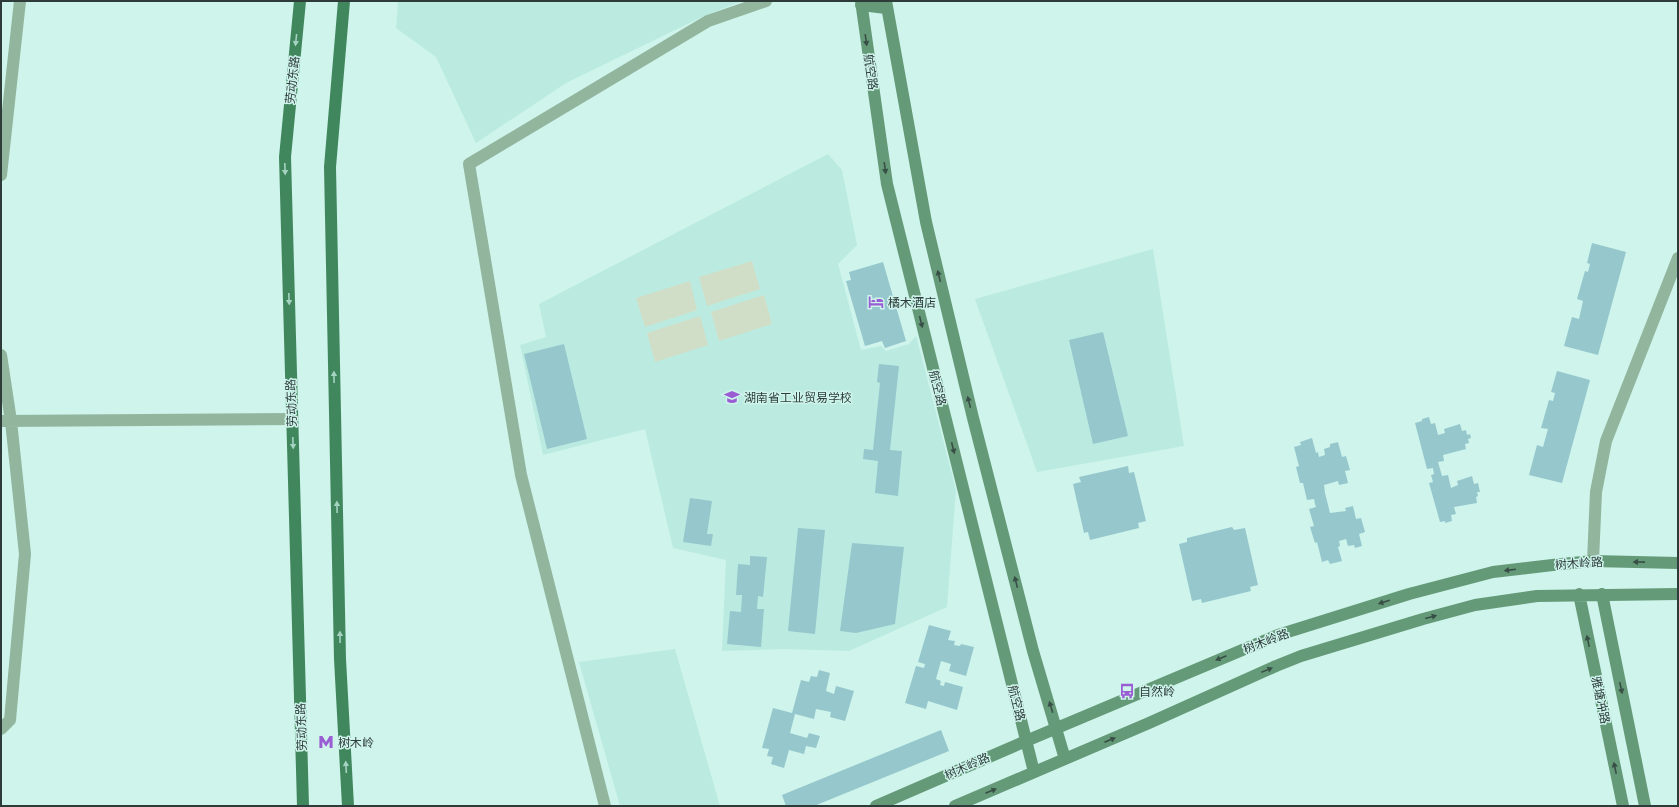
<svg xmlns="http://www.w3.org/2000/svg" width="1679" height="807" font-family="Poppins,'Noto Sans SC',sans-serif">
<style>
.built{fill:#bbebe0}
.green{fill:#d1dec7}
.building{fill:#95c7cd}
.lines{fill:none;stroke-linecap:round;stroke-linejoin:round}
.street{stroke:#92b59e;stroke-width:12}
.secondary{stroke:#659a79;stroke-width:12}
.primary{stroke:#41875e;stroke-width:12}
.oneway{fill:#a4d3c1}
.oneway2{fill:#384f46}
.labels{text-anchor:middle;dominant-baseline:central;stroke-width:3;stroke-linejoin:round;paint-order:stroke}
.street-label{font-size:12px;fill:#2d3c39;stroke:#cef4eb}
.poi-label{font-size:12px;fill:#2d3c39;stroke:#cef4eb;text-anchor:start}
</style>
<rect width="100%" height="100%" fill="#cef4eb"/>
<path class="built" d="M398,1H742L704,16L566,83L476,143L436,57L396,28Z
M828,154L842,170L857,245L838,264L861,350L881,346L886,351L909,344L916,336L924,366L956,490L947,607L849,651L784,649L722,651L726,560L673,548L645,429L543,455L520,345L546,337L539,304Z
M1153,249L1184,446L1037,472L975,299Z
M675,649L720,806H620L579,662Z"/>
<path class="green" d="M752,261L760,289L707,306L699,277Z
M690,281L697,310L645,327L636,298Z
M764,295L772,324L719,341L711,312Z
M700,316L708,345L655,362L647,333Z"/>
<path class="building" d="M1592,243L1626,252L1598,355L1564,346L1572,317L1579,319L1583,301L1577,299L1585,271L1588,272L1590,264L1587,263Z
M883,262L906,341L885,348L882,341L865,346L846,281L851,280L849,272Z
M1103,332L1128,436L1093,444L1069,340Z
M564,344L587,439L547,449L524,354Z
M879,364L899,366L890,450L902,451L898,496L875,493L878,461L863,459L864,449L873,450L880,383L877,382Z
M1557,371L1590,380L1562,483L1529,475L1537,445L1543,447L1548,429L1541,428L1549,400L1553,401L1555,393L1551,392Z
M1429,417L1431,424L1435,423L1438,435L1445,433L1444,429L1460,424L1462,431L1466,430L1467,435L1470,434L1471,438L1468,439L1469,443L1465,444L1466,449L1443,455L1444,461L1438,462L1442,476L1448,475L1451,488L1458,485L1457,481L1472,476L1474,484L1478,483L1480,492H1477L1478,496L1476,497L1477,503L1454,507L1456,514L1451,515L1452,521L1445,523V521L1440,522L1429,483L1433,482L1431,475L1434,474L1433,468L1427,469L1415,423L1422,421V419Z
M1312,438L1316,453L1318,452L1319,457L1325,455L1324,449L1330,447V444L1338,442L1342,457L1346,456L1350,470L1345,471L1348,483L1339,485L1338,481L1324,485L1325,493L1330,513L1346,511L1345,508L1353,506L1356,519L1361,518L1365,532L1359,534L1362,546L1355,548L1354,545L1348,546L1346,539L1339,541L1340,546L1338,547L1342,561L1330,564L1328,560L1322,562L1317,542L1315,543L1310,527L1314,526L1309,509L1316,507L1315,504L1314,499L1307,500L1303,483H1300L1296,467L1299,466L1294,447L1301,445L1300,442Z
M1128,466L1129,473L1134,472L1146,521L1138,523L1139,528L1090,540L1088,532L1084,533L1073,484L1081,482L1079,477Z
M690,498L712,501L707,534H713L711,546L683,542Z
M1232,527L1234,530L1245,528L1258,585L1250,587L1251,591L1202,603L1201,599L1192,601L1179,544L1187,542V538Z
M798,528L825,530L815,634L788,631Z
M852,543L904,547L895,624L856,633L840,631Z
M750,556L767,557L763,597L758,596L757,609H764L761,647L727,644L730,611L741,612L742,595H736L738,564L750,565Z
M929,625L951,631L948,640L955,641L954,645L960,646L961,644L974,647L966,676L949,671L951,664L941,661L936,679L941,681L940,685L944,686L945,682L963,687L957,710L928,701L926,709L905,703L916,666L924,668L925,664L918,662Z
M819,670L830,673L826,691L834,694L836,686L854,691L845,721L830,717L831,712L816,709L814,719L795,714L790,733L807,738L809,733L820,736L816,748L806,746L804,754L789,750L784,768L771,764L773,757L767,756L769,749L762,748L773,708L792,713L801,680L809,682L811,676L817,677Z
M941,730L949,751L814,806H786L782,795Z"/>
<g class="lines">
<path class="street" d="M1,175L20,1
M1,355L11,421L25,554L10,720L1,729
M1,421L292,419
M1593,561L1596,492L1606,441L1678,258
M605,806L521,475L469,164L708,21L766,1"/>
<path class="secondary" d="M861,1L887,184L1034,772
M886,1L926,222L973,418L1033,651L1065,759
M861,5L886,8
M1579,594L1623,806
M1602,594L1645,806
M876,806L1026,741L1278,635L1409,594L1493,572L1561,564L1593,561L1678,563
M955,806L1149,723L1276,666L1301,656L1423,619L1475,605L1537,596L1678,594"/>
<path class="primary" d="M300,1L285,157L303,806
M344,1L330,167L340,659L348,806"/>
</g>
<defs><path id="oneway-solid" d="M-6-.8H1V-3.2L6.5 0L1 3.2V.8H-6Z"/></defs>
<g class="oneway">
<use href="#oneway-solid" transform="translate(296 40) rotate(96)"/>
<use href="#oneway-solid" transform="translate(285 169) rotate(88)"/>
<use href="#oneway-solid" transform="translate(289 299) rotate(88)"/>
<use href="#oneway-solid" transform="translate(334 377) rotate(-91)"/>
<use href="#oneway-solid" transform="translate(293 443) rotate(88)"/>
<use href="#oneway-solid" transform="translate(337 507) rotate(-91)"/>
<use href="#oneway-solid" transform="translate(340 637) rotate(-91)"/>
<use href="#oneway-solid" transform="translate(346 767) rotate(-93)"/>
</g>
<g class="oneway2">
<use href="#oneway-solid" transform="translate(866 40) rotate(82)"/>
<use href="#oneway-solid" transform="translate(885 168) rotate(82)"/>
<use href="#oneway-solid" transform="translate(939 276) rotate(-104)"/>
<use href="#oneway-solid" transform="translate(921 322) rotate(76)"/>
<use href="#oneway-solid" transform="translate(969 402) rotate(-104)"/>
<use href="#oneway-solid" transform="translate(953 448) rotate(76)"/>
<use href="#oneway-solid" transform="translate(1639 562) rotate(-179)"/>
<use href="#oneway-solid" transform="translate(1510 570) rotate(173)"/>
<use href="#oneway-solid" transform="translate(1016 582) rotate(-104)"/>
<use href="#oneway-solid" transform="translate(1384 602) rotate(163)"/>
<use href="#oneway-solid" transform="translate(1431 617) rotate(-15)"/>
<use href="#oneway-solid" transform="translate(1588 641) rotate(-102)"/>
<use href="#oneway-solid" transform="translate(1221 658) rotate(157)"/>
<use href="#oneway-solid" transform="translate(1267 670) rotate(-22)"/>
<use href="#oneway-solid" transform="translate(1621 688) rotate(78)"/>
<use href="#oneway-solid" transform="translate(1051 707) rotate(-107)"/>
<use href="#oneway-solid" transform="translate(1110 740) rotate(-23)"/>
<use href="#oneway-solid" transform="translate(1615 768) rotate(-102)"/>
<use href="#oneway-solid" transform="translate(991 791) rotate(-23)"/>
</g>
<defs>
<g id="hotel-bare" transform="scale(1.2)"><path d="M-6-4.5h1.5V1H6V5H4.5V3h-9V5H-6ZM-4 0a1.8 1.8 0 1 1 3.6 0ZM.5 0V-2.5h3Q6-2.5 6 0Z" fill="#995dd4" stroke="#cef4eb" stroke-width="2.5" paint-order="stroke"/></g>
<g id="school-bare" transform="scale(1.2)"><path d="M0-5L7-2L0 1L-7-2ZM-4 1L0 2.5L4 1V4Q0 6-4 4Z" fill="#995dd4" stroke="#cef4eb" stroke-width="2.5" paint-order="stroke"/></g>
<g id="bus-bare" transform="scale(1.2)"><path d="M-5-6H5V4H4V6H2V4H-2V6H-4V4H-5ZM-3.5-4V0h7V-4ZM-3.5 1.2v1.5H-2V1.2ZM2 1.2v1.5H3.5V1.2Z" fill="#995dd4" stroke="#cef4eb" stroke-width="2.5" paint-order="stroke"/></g>
<g id="metro-bare" transform="scale(1.2)"><path d="M-5.5 5V-5H-3L0 0L3-5H5.5V5H3V-.5L0 4L-3-.5V5Z" fill="#995dd4" stroke="#cef4eb" stroke-width="2.5" paint-order="stroke"/></g>
</defs>
<g fill-rule="evenodd">
<use href="#hotel-bare" x="876" y="302"/>
<use href="#school-bare" x="732" y="397"/>
<use href="#bus-bare" x="1127" y="691"/>
<use href="#metro-bare" x="326" y="742"/>
</g>
<g class="labels">
<g class="street-label">
<text transform="translate(871 72) rotate(82)">航空路</text>
<text transform="translate(292 80) rotate(-84)">劳动东路</text>
<text transform="translate(938 388) rotate(76)">航空路</text>
<text transform="translate(291 403) rotate(-92)">劳动东路</text>
<text transform="translate(1579 563) rotate(-4)">树木岭路</text>
<text transform="translate(1266 641) rotate(-21)">树木岭路</text>
<text transform="translate(1601 700) rotate(78)">雅塘冲路</text>
<text transform="translate(1017 703) rotate(76)">航空路</text>
<text transform="translate(301 727) rotate(-92)">劳动东路</text>
<text transform="translate(967 766) rotate(-24)">树木岭路</text>
</g>
<g class="poi-label">
<text x="888" y="302">橘木酒店</text>
<text x="744" y="397">湖南省工业贸易学校</text>
<text x="1139" y="691">自然岭</text>
<text x="338" y="742">树木岭</text>
</g>
</g>
<rect width="1679" height="807" fill="none" stroke="#2d3c39" stroke-width="4"/>
</svg>
